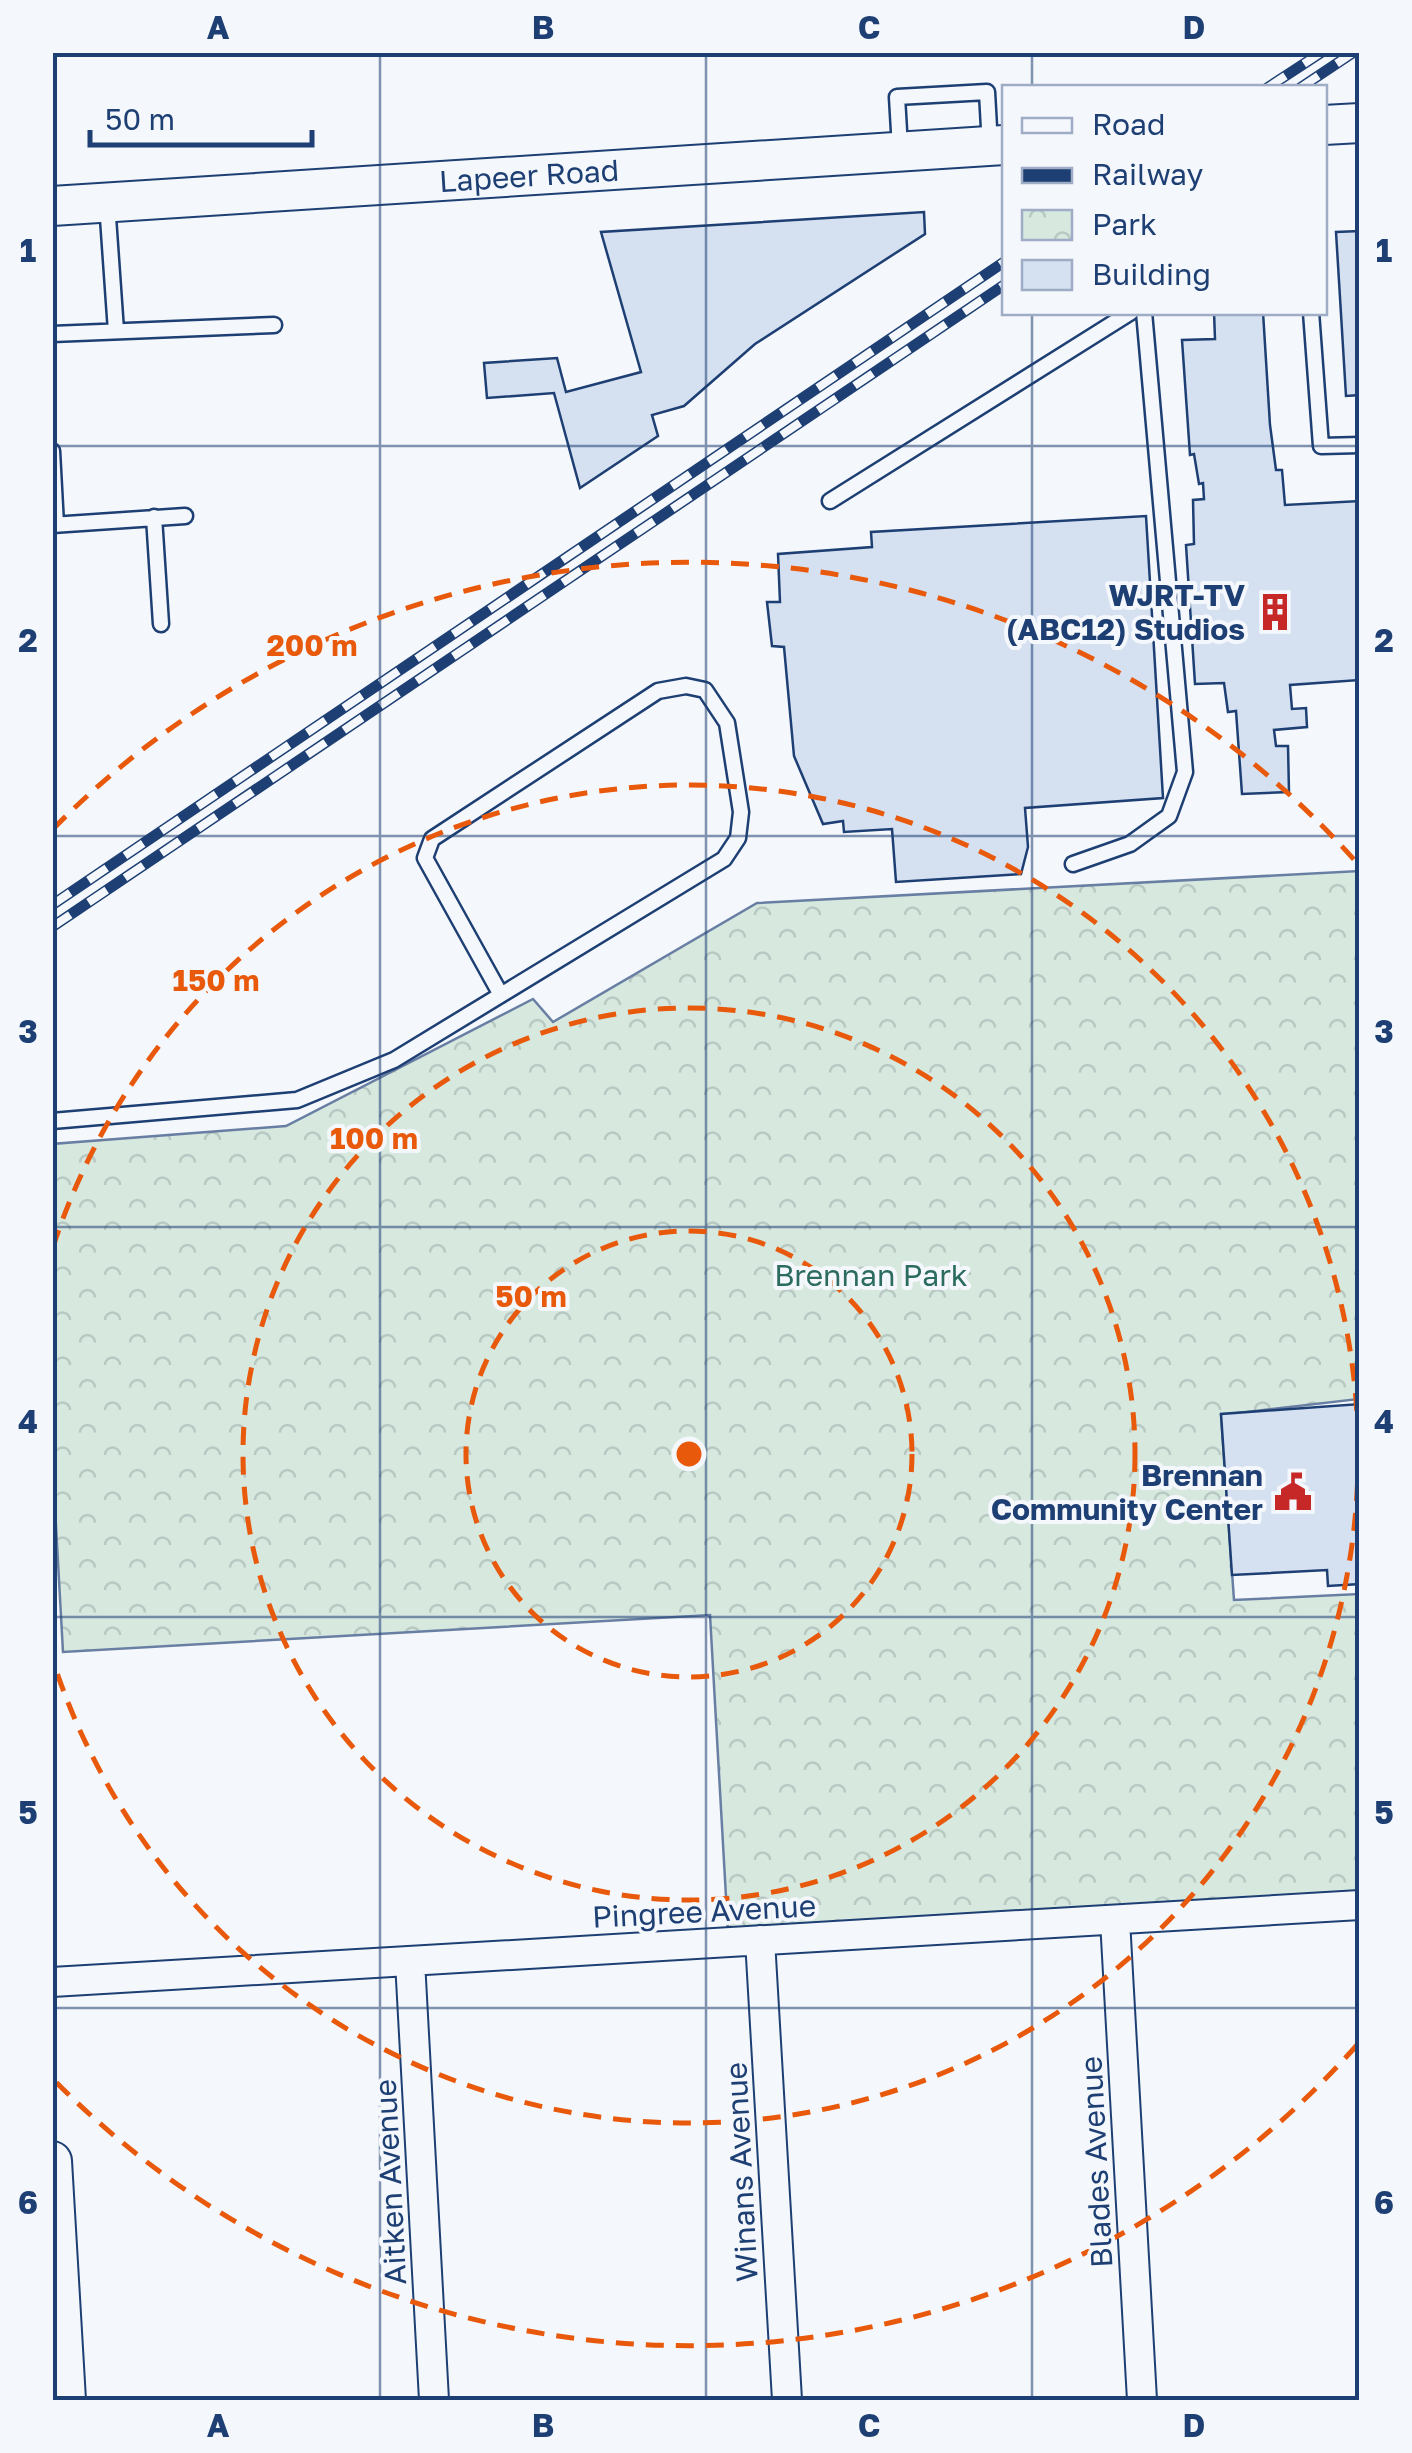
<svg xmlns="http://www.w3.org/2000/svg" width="1412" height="2453" font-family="'Golos Text',sans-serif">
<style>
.park{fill:url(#park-crowns);stroke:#687fa3;stroke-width:2.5}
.building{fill:#d5e0f0;stroke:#1d3f73;stroke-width:2.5}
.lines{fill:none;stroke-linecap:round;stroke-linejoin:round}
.lane-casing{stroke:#1d3f73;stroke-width:19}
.street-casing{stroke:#1d3f73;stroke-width:32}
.secondary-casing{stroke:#1d3f73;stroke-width:42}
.lane{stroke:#f4f7fb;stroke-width:14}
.street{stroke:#f4f7fb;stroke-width:28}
.secondary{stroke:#f4f7fb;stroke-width:38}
.rail-casing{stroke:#1d3f73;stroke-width:11}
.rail{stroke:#f4f7fb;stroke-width:8;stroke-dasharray:22;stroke-linecap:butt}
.grid{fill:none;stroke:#1d3f73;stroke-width:2.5;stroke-opacity:0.55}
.ring{fill:none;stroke:#e8590c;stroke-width:5;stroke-dasharray:18 12}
.labels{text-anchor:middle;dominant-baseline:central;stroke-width:8;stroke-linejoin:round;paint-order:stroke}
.street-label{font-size:30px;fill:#1d3f73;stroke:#f4f7fb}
.poi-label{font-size:30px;font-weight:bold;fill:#1d3f73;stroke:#f4f7fb;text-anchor:end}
.park-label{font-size:30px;fill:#2c6c60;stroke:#f4f7fb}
.centre{fill:#e8590c;stroke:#f4f7fb;stroke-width:5}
.ring-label{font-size:30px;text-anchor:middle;font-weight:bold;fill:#e8590c;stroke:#f4f7fb;stroke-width:8;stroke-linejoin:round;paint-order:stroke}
.neatline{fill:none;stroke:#1d3f73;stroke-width:4}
.grid-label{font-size:32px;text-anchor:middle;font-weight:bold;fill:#1d3f73}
</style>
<defs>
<pattern id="park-crowns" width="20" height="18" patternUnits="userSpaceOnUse" patternTransform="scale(2.5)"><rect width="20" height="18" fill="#d7e8df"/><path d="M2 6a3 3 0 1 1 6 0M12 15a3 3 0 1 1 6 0" fill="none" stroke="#b8c8c3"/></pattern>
</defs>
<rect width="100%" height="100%" fill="#f4f7fb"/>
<path class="park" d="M1359,871V1399L1221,1415L1234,1600L1359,1594V1892L728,1932L710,1615L63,1652L52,1454V1144L286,1126L533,999L553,1022L757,903Z"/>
<path class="building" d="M924,212L925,234L755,344L684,406L652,415L658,436L580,488L554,393L487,398L484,363L557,358L566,392L641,372L601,232Z
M1360,231V395L1346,396L1336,232Z
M1214,312H1263L1270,425L1276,470H1282L1285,505L1360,501V685L1359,680L1290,685L1292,709L1306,708L1307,727L1274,730L1276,746H1288L1289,792L1242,794L1236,711L1228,712L1224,683L1195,684L1186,545L1194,544L1193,500L1204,499L1203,483L1199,484L1194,454L1190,455L1182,340L1215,339Z
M1146,516L1163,798L1025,808L1028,847L1021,874L896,882L892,829L844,832L843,821L823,824L794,756L784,647L772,646L767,602H780L778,554L872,547L871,532Z
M1360,1404V1584L1328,1586L1327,1570L1232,1575L1221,1414Z"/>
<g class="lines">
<g class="lane-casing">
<path id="lane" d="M900,148L897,97L987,92L990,146
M107,203L116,331
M1311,312L1321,446L1360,445
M52,334L274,325
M52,451L56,525
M830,501L1131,312
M154,517L161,624
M52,525L185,516
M1073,864L1130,844L1169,816L1185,772L1144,312
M52,1121L297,1100L394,1060L724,859L738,838L741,812L727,723L705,690L686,686L658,691L432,839L425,858L501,995"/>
</g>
<g class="street-casing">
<path id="street" d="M1115,1920L1142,2400
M760,1940L787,2400
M410,1961L434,2400
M52,1982L1360,1905"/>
</g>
<g class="secondary-casing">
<g id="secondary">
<path d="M1324,125L1360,123"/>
<path id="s1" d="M52,206L1004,145"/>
<path d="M52,2161L66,2400"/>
</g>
</g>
<use href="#lane" class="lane"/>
<use href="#street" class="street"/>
<use href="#secondary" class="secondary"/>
<g class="rail-casing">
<path id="rail" d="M1267,88L1322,52
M1300,88L1354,52
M52,905L1004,262
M52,927L1004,285"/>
</g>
<use href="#rail" class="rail"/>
</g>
<path class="grid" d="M380,52V2400M706,52V2400M1032,52V88M1032,312V2400M52,446H1360M52,836H1360M52,1227H1360M52,1617H1360M52,2008H1360"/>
<g class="ring">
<circle cx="689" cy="1454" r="223"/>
<circle cx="689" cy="1454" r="446"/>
<path d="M53 1247A669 669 0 1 1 53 1661"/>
<path d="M1357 2045A892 892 0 0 1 53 2079M53 829A892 892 0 0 1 1357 863"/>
</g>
<defs>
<g id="building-bare" transform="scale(3)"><path d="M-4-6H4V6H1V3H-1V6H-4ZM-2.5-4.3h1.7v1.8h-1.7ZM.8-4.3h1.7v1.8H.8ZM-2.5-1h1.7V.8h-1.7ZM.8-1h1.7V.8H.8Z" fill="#c62828" stroke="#f4f7fb" stroke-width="2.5" paint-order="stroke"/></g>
<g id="civic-bare" transform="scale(3)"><path d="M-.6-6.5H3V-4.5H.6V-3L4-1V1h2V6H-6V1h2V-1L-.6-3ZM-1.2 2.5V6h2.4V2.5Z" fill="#c62828" stroke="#f4f7fb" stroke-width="2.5" paint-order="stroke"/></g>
</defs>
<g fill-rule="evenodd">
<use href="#building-bare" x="1275" y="612"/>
<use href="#civic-bare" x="1293" y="1492"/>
</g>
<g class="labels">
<g class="street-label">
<text stroke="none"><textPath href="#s1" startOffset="478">Lapeer Road</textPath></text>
<text transform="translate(704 1911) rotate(-3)">Pingree Avenue</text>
<text transform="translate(1096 2162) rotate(-93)">Blades Avenue</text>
<text transform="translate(741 2172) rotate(-93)">Winans Avenue</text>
<text transform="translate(390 2182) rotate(-93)">Aitken Avenue</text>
</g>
<g class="poi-label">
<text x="1245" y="595">WJRT-TV<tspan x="1245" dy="34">(ABC12) Studios</tspan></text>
<text x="1263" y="1475">Brennan<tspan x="1263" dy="34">Community Center</tspan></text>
</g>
<g class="park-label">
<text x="871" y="1275">Brennan Park</text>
</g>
</g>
<circle cx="689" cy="1454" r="15" class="centre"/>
<g class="ring-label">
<text x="312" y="656">200 m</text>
<text x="216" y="991">150 m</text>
<text x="374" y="1149">100 m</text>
<text x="531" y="1307">50 m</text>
</g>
<rect width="1412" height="2453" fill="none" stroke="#f4f7fb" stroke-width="110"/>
<rect x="1002" y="85" width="325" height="230" fill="#f4f7fb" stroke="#9eadc5" stroke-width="2.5"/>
<rect x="1022" y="118" width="50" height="15" fill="#f4f7fb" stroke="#9eadc5" stroke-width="2.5"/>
<text x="1092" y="135" font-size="30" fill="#1d3f73">Road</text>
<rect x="1022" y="168" width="50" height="15" fill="#1d3f73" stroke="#9eadc5" stroke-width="2.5"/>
<text x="1092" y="185" font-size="30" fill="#1d3f73">Railway</text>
<rect x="1022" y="210" width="50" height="30" fill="url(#park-crowns)" stroke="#9eadc5" stroke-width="2.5"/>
<text x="1092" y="235" font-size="30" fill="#1d3f73">Park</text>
<rect x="1022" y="260" width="50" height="30" fill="#d5e0f0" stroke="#9eadc5" stroke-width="2.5"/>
<text x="1092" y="285" font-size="30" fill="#1d3f73">Building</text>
<path d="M90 130v15h222v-15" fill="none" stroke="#1d3f73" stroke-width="5"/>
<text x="105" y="130" font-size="30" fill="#1d3f73" stroke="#f4f7fb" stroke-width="8" paint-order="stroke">50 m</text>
<rect x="55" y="55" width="1302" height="2343" class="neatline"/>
<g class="grid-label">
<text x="218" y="39">A</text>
<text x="543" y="39">B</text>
<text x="869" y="39">C</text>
<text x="1194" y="39">D</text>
<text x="28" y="262">1</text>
<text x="1384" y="262">1</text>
<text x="28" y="652">2</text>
<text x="1384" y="652">2</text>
<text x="28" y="1043">3</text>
<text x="1384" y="1043">3</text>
<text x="28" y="1433">4</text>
<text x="1384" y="1433">4</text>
<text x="28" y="1824">5</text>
<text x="1384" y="1824">5</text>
<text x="28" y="2214">6</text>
<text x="1384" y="2214">6</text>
<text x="218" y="2437">A</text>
<text x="543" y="2437">B</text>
<text x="869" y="2437">C</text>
<text x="1194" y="2437">D</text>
</g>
</svg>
